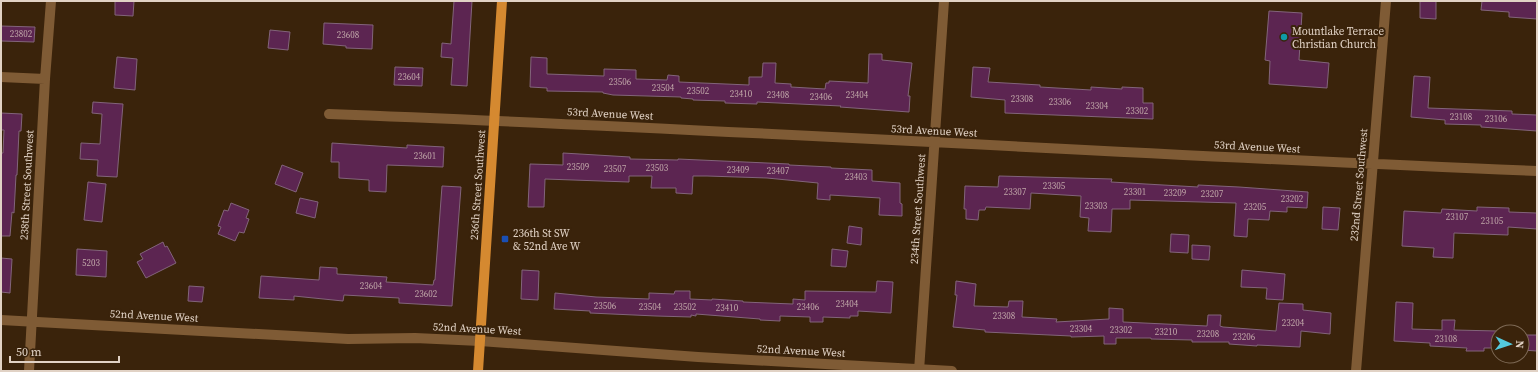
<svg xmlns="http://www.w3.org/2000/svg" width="1538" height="372" font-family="'Source Serif 4',serif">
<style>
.building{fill:#5c2551;stroke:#82647a}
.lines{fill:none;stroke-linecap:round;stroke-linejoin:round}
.minor{stroke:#7f5b35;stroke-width:10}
.major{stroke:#d58930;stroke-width:10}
.culture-dot{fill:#0f9aa8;stroke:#3a230b;stroke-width:1.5}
.transit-dot{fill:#1a4fb4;stroke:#3a230b;stroke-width:1.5}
.labels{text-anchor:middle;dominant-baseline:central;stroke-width:4;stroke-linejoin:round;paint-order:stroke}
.number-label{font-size:9px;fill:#c0a7a8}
.poi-label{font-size:11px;fill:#e1d2c5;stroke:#3a230b;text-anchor:start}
.street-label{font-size:11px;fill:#e1d2c5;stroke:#3a230b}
</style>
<rect width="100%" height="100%" fill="#3a230b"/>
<path class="building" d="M115,1H134L133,16L115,15Z
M454,1H472L467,86L451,85L453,58L441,57L442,43L451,44Z
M1420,1H1436V19L1420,18Z
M1482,1H1537V19L1509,17V12L1481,10Z
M1269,11L1302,13L1299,60L1329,63L1327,88L1269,84L1270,61L1265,60Z
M324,23L373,25L372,49L346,48V46L323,44Z
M1,26L35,27L34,42L1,41Z
M270,30L290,32L288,50L268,48Z
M869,54H882V60L912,63L908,96H910L909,112L840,107L841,106L757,102V104L725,103V101L693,100V99L681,98V97L613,95L603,93V92L547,91V88L530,87L531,57L547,58V74L604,76V69L636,70V79L667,80L668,75L679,76V82L749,85V77H762L763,63H776L775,83L791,84V87L825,89L826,83H829V81L868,83Z
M117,57L137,59L135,90L114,88Z
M395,67L423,68L422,86L394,85Z
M973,67L990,68L988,82L1040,85V87L1091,90V87L1122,89V87L1143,88V103H1153V119L1005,113V100L971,97Z
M1414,76L1430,77L1428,108L1512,111V114L1537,115V131L1481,127V125L1445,124V120L1411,117Z
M93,102L123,104L117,177L97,176L98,160L80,159L81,143L100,144L102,114L92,113Z
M1,113L22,114L21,131H19L17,175H16L14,213L12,212L10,236H1V153H3L4,130H1Z
M332,143L407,148V145L444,147L443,167L387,165L386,192L369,191V180L339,178V162H331Z
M563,153L630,157V159L678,160V159L789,164V165L831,167V168L872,170V181L900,183V203L902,204V216L879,215L880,198L830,195V200L817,199L818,183L767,178L707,176H693L692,194L676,193V188H651L652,176H629V182L545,179L544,207H528L530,164L563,165Z
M282,165L303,173L296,192L275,184Z
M999,176L1112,179L1111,182L1198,187V185L1239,187L1308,192L1307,208L1287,207V212L1270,211L1269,220L1248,219L1247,237L1234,236L1236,203L1130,200V209H1112L1111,232L1088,231L1089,218L1080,217L1081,196L1031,193L1030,209L986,207L985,210H979L978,220L966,219V209H964L965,186L998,187Z
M88,182L106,184L102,222L84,220Z
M442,186L461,187L452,306L399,303V298L344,295L343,301L294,296V300L259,298L261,276L319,280L320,267L337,268V274L387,277L386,282L433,285L434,280H435Z
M300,198L318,202L315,218L296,213Z
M231,203L249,210L246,218L249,219L244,233L239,232L235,241L218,234L221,227L218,226L224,210L228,211Z
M1323,207L1340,208L1338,230L1322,229Z
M1477,207L1509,208V212L1537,213V229L1508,227V235L1454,233L1453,258L1433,257L1434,248L1402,246L1404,211L1441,213L1442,209L1477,211Z
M849,226L862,228L861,245L847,243Z
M1171,234L1189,235L1188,253L1170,252Z
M163,242L165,247L167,246L176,263L146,278L137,262L143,259L140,254Z
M1192,245L1210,246L1209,260L1192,259Z
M77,249L107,251L106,277L76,275Z
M832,249L848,251L846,267L831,266Z
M1,258L12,259L10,293L1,292Z
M522,270L539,271L538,300L521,299Z
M1242,270L1285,274L1283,300L1266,299L1267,288L1241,287Z
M877,281L893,282L891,313L858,311V316H850V318L823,317V322H810V317L780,316V321L760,320V319L696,314V316L691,315V317L656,316L590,313V311L554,309L555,293L596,297L649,299V293L674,294L675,291H690V299L712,300V299L743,301V302L793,304V299L805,300V291L876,292Z
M956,281L976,284L974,306L1008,307L1009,301H1023L1022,317L1057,319L1056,322L1109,319V308L1123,309V322L1207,326L1208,315H1221L1220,326L1223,327L1276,331L1279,303L1303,304V310L1331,313L1330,334L1301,331L1300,347L1257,345V346L1229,344V342H1192V340L1151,339V338H1116V344H1104V336L1071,337V336L985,332V330L953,327L957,295H955Z
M189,286L204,287L202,302L188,301Z
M1396,302L1413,303L1412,329L1442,330V320H1455L1454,330L1498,331V348H1484V351H1466L1467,348L1430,346V343L1394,341Z
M1522,335H1537V351L1522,350Z"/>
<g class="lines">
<path class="minor" d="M1,77L45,79
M329,114C732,129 1134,155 1537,171
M1,320L348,339L415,338L480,341L698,357L952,371
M29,371L45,79L51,1
M919,371L944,1
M1356,371L1386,1"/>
<path class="major" d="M478,371L502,1"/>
</g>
<circle class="culture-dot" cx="1284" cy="37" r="4"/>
<rect class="transit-dot" x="501" y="235" width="8" height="8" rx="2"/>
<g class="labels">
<g class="number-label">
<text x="21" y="34">23802</text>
<text x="348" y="35">23608</text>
<text x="409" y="77">23604</text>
<text x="620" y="82">23506</text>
<text x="663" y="88">23504</text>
<text x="698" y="91">23502</text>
<text x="741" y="94">23410</text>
<text x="778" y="95">23408</text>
<text x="857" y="95">23404</text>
<text x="821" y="97">23406</text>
<text x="1022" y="99">23308</text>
<text x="1060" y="102">23306</text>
<text x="1097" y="106">23304</text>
<text x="1137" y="111">23302</text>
<text x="1461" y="117">23108</text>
<text x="1496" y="119">23106</text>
<text x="425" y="156">23601</text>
<text x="578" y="167">23509</text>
<text x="657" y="168">23503</text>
<text x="615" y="169">23507</text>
<text x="738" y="170">23409</text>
<text x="778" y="171">23407</text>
<text x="856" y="177">23403</text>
<text x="1054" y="186">23305</text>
<text x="1015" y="192">23307</text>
<text x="1135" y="192">23301</text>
<text x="1175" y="193">23209</text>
<text x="1212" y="194">23207</text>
<text x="1292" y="199">23202</text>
<text x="1096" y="206">23303</text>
<text x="1255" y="207">23205</text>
<text x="1457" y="217">23107</text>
<text x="1492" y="221">23105</text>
<text x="91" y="263">5203</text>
<text x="371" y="286">23604</text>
<text x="426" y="294">23602</text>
<text x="847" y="304">23404</text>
<text x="605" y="306">23506</text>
<text x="650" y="307">23504</text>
<text x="685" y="307">23502</text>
<text x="808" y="307">23406</text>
<text x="727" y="308">23410</text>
<text x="1004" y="316">23308</text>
<text x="1293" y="323">23204</text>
<text x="1081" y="329">23304</text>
<text x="1121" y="330">23302</text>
<text x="1166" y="332">23210</text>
<text x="1208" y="334">23208</text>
<text x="1244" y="337">23206</text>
<text x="1446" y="339">23108</text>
</g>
<g class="poi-label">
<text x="1292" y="31">Mountlake Terrace<tspan x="1292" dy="13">Christian Church</tspan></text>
<text x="513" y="233">236th St SW<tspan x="513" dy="13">&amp; 52nd Ave W</tspan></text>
</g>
<g class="street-label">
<text transform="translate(610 114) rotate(3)">53rd Avenue West</text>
<text transform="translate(934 131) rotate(3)">53rd Avenue West</text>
<text transform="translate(1257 147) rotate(3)">53rd Avenue West</text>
<text transform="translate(27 185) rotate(-87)">238th Street Southwest</text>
<text transform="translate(478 185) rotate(-86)">236th Street Southwest</text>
<text transform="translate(1359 185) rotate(-85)">232nd Street Southwest</text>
<text transform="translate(918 209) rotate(-86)">234th Street Southwest</text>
<text transform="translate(154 316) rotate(3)">52nd Avenue West</text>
<text transform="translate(477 329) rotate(3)">52nd Avenue West</text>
<text transform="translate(801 351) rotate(3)">52nd Avenue West</text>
</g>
</g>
<rect width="1538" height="372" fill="none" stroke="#e1d2c5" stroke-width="4"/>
<g transform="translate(1510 344) rotate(93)"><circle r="19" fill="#3a230b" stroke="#7d6955"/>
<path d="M0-3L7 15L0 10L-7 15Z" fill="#54cadd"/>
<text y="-6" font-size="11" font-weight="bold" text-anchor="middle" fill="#e1d2c5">N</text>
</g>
<path d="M10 356v6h109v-6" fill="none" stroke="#e1d2c5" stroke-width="2"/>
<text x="16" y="356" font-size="12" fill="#e1d2c5" stroke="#3a230b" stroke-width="3" paint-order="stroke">50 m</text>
</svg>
